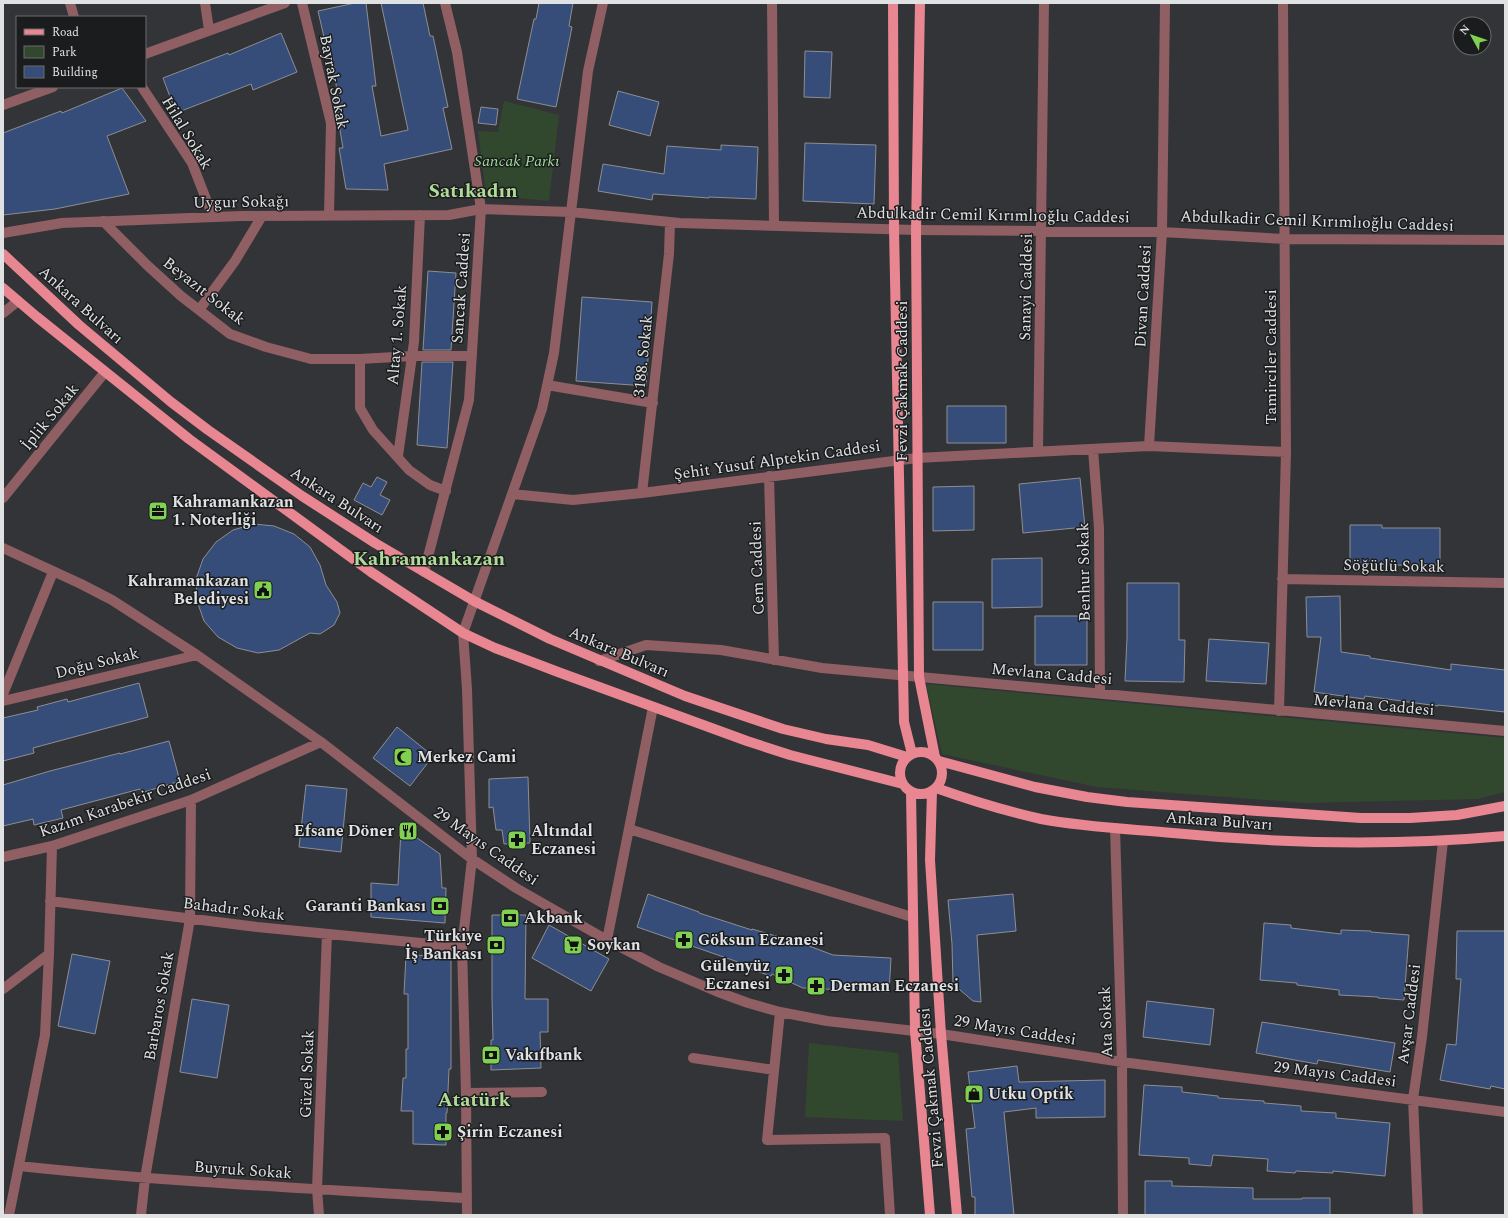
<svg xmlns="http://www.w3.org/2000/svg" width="1508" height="1218" font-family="Spectral,serif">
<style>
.green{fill:#31482f}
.building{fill:#364d7a;stroke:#8d8e92}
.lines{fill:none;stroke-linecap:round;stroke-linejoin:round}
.minor{stroke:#8f5f63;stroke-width:10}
.major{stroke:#e88691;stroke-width:10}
.labels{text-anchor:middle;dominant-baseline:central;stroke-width:3;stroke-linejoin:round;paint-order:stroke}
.street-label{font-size:16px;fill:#e0e1e3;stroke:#1b1c1d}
.park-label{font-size:16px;font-style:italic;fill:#9dda96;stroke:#1b1c1d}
.poi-label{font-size:16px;font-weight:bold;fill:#e0e1e3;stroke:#1b1c1d;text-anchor:start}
.district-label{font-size:20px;font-weight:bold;fill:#afdb99;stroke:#1b1c1d}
</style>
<rect width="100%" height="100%" fill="#333437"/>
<path class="green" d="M504,101L559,115L549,201L486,195L478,131L498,132Z
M926,684L1505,738V792L1477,799L1305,803L1097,787L942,754Z
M809,1043L898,1053L903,1121L805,1117Z"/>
<path class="building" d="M355,3H366L376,86H372L381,136L408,130L381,3H423L430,36H433L448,107L443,108L452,149L384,164L388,190L346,189L339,148H343L335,101H338L333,58L329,59L318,11Z
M539,3H573L569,26L572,27L556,107L517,99L534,19H536Z
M281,33L297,72L253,90L251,84L176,113L163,78L228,53L229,55Z
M805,51L832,52L830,98L804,97Z
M122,88L146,121L107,136L129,194L55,209L3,215V133L61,111L62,113Z
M618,91L659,102L650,136L609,125Z
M481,107L498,109L496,125L478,123Z
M805,143L876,145L874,204L803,201Z
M721,145L758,147L756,199L709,197V198L653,194L652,200L598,191L603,164L664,174L667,146L721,150Z
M428,271L456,273L451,350H423Z
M582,297L652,302L646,386L576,381Z
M422,362H453L447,448L417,445Z
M947,406H1006V443H947Z
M377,477L387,482L380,495L390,500L382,515L354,500L363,483L371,487Z
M1080,478L1085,527L1023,533L1019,484Z
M974,486V530L933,531V487Z
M254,524L274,526L294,534L310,547L320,565L326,585L337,602L340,613L334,625L320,634L310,633L279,650L258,653L237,648L218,637L204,621L197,601L196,579L203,559L216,542L233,530Z
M1350,525H1382V528H1440V565H1350Z
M1042,558V607L992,608V559Z
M1127,583H1179V640H1185L1184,682L1125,681L1127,638Z
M1340,596L1341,652L1370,656V658L1451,670V664L1505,670V712L1438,705V706L1365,696L1364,699L1314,692L1321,637H1307L1306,597Z
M933,602H983V650H933Z
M1035,616H1087V665H1035Z
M1209,639L1269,643L1266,684L1206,681Z
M139,683L148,717L33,748L34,753L3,761V718L38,710L37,707L67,699L68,702Z
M397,727L433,756L410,786L373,758Z
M169,741L180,781L141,793L140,789L61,810L63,818L34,825L33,819L3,826V785L50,771L120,753V754Z
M528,777L530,843L504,844L502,830H496L493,807L489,808V779Z
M306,785L347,789L341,852L299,847Z
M401,830L410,833L440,854L442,888H446L445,923L371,917V883L398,885Z
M648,894L699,912V913L752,930V929L793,941V940L833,955L891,958L889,992L803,988L772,974L771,976L741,966V963L637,927Z
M1013,894L1016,931L977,935L981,1002L973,1001L953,984L952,944L948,900Z
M492,915H526L525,999H548V1032H540L541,1068L491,1070V1040H493L492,998Z
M1264,923L1291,925V928L1341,934V930L1371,931V932L1409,935L1404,1000L1378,998V997L1339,995V990L1297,985V983L1260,980Z
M549,925L609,959L591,991L532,958Z
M1457,931H1505V1089L1491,1086L1490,1089L1440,1080L1447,1044L1456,1045L1461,979H1456Z
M72,954L110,961L95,1034L58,1026Z
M406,955L451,956V1069H449L447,1113H446V1145L413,1144V1111H401L403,1078H406V1049H408V994H404Z
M192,999L229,1005L217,1078L180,1072Z
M1147,1001L1214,1009L1210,1045L1143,1037Z
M1262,1022L1395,1043L1390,1072L1318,1060L1317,1064L1256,1053Z
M1017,1066L1019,1082L1105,1080V1117L1036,1118V1108L1004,1112L1014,1215H975V1197H972L966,1129L975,1128L968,1072Z
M1144,1085L1182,1087V1092L1218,1096V1098L1264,1101V1103L1301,1106V1111L1336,1113V1118L1390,1123L1385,1176L1333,1171V1173L1296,1171L1295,1173L1267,1171L1268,1159L1213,1155L1211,1166L1189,1164V1158L1139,1155Z
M1145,1181H1172V1186L1253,1188V1199H1302V1198H1330V1215H1145Z"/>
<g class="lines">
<path class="minor" d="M70,3L74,17
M205,3L209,30
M302,3L331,123L329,215
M772,3L774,226
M145,54L285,3
M142,87L192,163L213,217
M3,105L53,87
M103,221L148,266L181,296L230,334L266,347L311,359H360L412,356H472
M3,233L62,223L241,216L449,215L481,209L571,212L680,223L916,230L1162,232L1285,239L1505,240
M199,310L235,261L262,216
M3,313L18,301
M360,359V408L373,430L409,470L430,485L446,491
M547,385L653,403
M1149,446L1162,232L1165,3
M1093,449L1099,528L1100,694
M1038,452L1044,3
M398,456L414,342L420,215
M769,476L774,660
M642,493L669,254L670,222
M512,494L573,500L642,493L917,458L1149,446L1286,452
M3,498L105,372
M3,548L81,584L112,600L197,655L321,742L472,859L516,888L607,940L659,967L718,992L748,1003L780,1012L827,1021L941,1034L1122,1062L1505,1112
M424,572L469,400L481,209L457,52L445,3
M1282,579L1505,583
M599,661L646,645L721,650L822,668L1505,731
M3,694L53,572
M3,701L197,655
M1279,711L1286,452L1283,3
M1115,828L1122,1062L1123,1215
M629,829L912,917
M3,857L52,846L191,800L321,742
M50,901L257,927L462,947
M607,940L653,707
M3,989L49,954L52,846
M780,1012L767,1140L885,1138L890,1215
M693,1058L774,1070
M466,1093L542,1092
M19,1166C167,1182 317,1189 466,1198
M9,1215L45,1035L49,954
M141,1215L145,1178L190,919L191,800
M319,1215L317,1189L327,934
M467,1215L466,1093L462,947L472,859L467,689L463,633L542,409L554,353L588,71L603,3
M1418,1215L1413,1099L1422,1037L1443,841"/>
<path class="major" d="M893,3L894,229L904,722L912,754
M920,3L916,230L919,677L935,757
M3,254L79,325L171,402L208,430L302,496L375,543L474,601L550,639L685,696L783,729L826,739L868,745L907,757
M3,288L37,317L189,439L371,572L463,633L495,648L558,672L747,741L790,755L903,784
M900 773a21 21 0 1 1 42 0a21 21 0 1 1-42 0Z
M939,761L1035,787L1087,797L1127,802L1361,818H1410L1457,815L1505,806
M936,788C970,800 1005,811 1041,819C1084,827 1129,829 1173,833C1284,844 1394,846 1505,836
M932,791L930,860L941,1034L957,1215
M911,792L915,1031L930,1215"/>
</g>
<defs>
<g id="office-square" transform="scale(1)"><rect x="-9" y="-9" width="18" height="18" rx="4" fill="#80d051" stroke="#1b1c1d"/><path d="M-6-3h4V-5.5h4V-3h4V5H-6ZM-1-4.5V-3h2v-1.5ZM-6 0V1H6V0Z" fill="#111"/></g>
<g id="civic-square" transform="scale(1)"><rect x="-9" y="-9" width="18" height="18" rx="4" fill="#80d051" stroke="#1b1c1d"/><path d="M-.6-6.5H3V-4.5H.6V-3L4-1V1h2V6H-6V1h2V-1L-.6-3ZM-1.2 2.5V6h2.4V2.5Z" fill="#111"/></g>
<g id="mosque-square" transform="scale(1)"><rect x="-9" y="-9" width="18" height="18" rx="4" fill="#80d051" stroke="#1b1c1d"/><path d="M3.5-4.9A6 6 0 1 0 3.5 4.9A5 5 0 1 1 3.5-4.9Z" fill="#111"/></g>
<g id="restaurant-square" transform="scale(1)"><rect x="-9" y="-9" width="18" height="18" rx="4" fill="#80d051" stroke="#1b1c1d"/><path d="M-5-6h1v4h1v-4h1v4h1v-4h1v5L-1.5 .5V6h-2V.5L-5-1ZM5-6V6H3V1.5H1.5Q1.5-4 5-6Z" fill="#111"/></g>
<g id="pharmacy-square" transform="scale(1)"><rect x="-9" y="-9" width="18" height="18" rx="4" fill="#80d051" stroke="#1b1c1d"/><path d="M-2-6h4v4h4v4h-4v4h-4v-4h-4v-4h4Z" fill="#111"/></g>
<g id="bank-square" transform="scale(1)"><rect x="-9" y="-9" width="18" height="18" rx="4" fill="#80d051" stroke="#1b1c1d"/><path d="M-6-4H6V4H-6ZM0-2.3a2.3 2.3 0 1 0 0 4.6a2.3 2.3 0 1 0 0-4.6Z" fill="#111"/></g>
<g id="supermarket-square" transform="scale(1)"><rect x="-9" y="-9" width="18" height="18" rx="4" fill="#80d051" stroke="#1b1c1d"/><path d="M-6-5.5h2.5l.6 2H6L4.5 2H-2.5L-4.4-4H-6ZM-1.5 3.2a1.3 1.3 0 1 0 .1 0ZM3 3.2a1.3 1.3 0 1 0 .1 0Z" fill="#111"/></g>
<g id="shop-square" transform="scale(1)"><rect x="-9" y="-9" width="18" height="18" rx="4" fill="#80d051" stroke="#1b1c1d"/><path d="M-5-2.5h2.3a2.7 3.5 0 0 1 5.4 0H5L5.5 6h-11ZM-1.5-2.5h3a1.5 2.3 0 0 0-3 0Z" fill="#111"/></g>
</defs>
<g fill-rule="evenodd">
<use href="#office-square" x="158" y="511"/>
<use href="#civic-square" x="263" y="590"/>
<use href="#mosque-square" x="403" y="757"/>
<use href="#restaurant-square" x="408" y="831"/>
<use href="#pharmacy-square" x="517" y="840"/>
<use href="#bank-square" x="440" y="906"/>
<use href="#bank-square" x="510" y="918"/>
<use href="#pharmacy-square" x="684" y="940"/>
<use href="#bank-square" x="496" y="945"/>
<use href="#supermarket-square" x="573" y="945"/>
<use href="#pharmacy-square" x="784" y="975"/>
<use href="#pharmacy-square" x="816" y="986"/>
<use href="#bank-square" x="491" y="1055"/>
<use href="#shop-square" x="974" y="1094"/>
<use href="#pharmacy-square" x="443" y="1132"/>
</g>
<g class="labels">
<g class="street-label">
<text transform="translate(334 82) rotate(79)">Bayrak Sokak</text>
<text transform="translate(187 133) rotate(59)">Hilal Sokak</text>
<text transform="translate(241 202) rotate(-1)">Uygur Sokağı</text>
<text transform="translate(993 215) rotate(1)">Abdulkadir Cemil Kırımlıoğlu Caddesi</text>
<text transform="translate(1317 221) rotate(2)">Abdulkadir Cemil Kırımlıoğlu Caddesi</text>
<text transform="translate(1026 287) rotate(-89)">Sanayi Caddesi</text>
<text transform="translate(461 288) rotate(-86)">Sancak Caddesi</text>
<text transform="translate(204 291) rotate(38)">Beyazıt Sokak</text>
<text transform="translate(1143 296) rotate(-87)">Divan Caddesi</text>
<text transform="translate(81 305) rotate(42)">Ankara Bulvarı</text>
<text transform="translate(397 335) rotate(-85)">Altay 1. Sokak</text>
<text transform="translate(643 356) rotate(-84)">3188. Sokak</text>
<text transform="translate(1271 357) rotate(-90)">Tamirciler Caddesi</text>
<text transform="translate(902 381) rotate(-90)">Fevzi Çakmak Caddesi</text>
<text transform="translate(50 417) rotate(-51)">İplik Sokak</text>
<text transform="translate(777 460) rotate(-8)">Şehit Yusuf Alptekin Caddesi</text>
<text transform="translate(337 500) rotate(33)">Ankara Bulvarı</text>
<text transform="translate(1394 566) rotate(1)">Söğütlü Sokak</text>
<text transform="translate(757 568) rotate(-92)">Cem Caddesi</text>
<text transform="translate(1084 572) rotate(-91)">Benhur Sokak</text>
<text transform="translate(619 652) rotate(23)">Ankara Bulvarı</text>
<text transform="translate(97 663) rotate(-14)">Doğu Sokak</text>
<text transform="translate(1052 674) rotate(5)">Mevlana Caddesi</text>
<text transform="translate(1374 705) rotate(5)">Mevlana Caddesi</text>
<text transform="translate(125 803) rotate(-19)">Kazım Karabekir Caddesi</text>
<text transform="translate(1219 821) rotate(4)">Ankara Bulvarı</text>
<text transform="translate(486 846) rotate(35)">29 Mayıs Caddesi</text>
<text transform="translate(234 909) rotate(7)">Bahadır Sokak</text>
<text transform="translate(159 1006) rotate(-80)">Barbaros Sokak</text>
<text transform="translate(1409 1014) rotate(-83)">Avşar Caddesi</text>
<text transform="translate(1106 1022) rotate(-92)">Ata Sokak</text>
<text transform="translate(1015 1030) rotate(9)">29 Mayıs Caddesi</text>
<text transform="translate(307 1074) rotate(-88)">Güzel Sokak</text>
<text transform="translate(1335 1074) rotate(7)">29 Mayıs Caddesi</text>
<text transform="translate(931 1088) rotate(-95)">Fevzi Çakmak Caddesi</text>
<text transform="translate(243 1170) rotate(4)">Buyruk Sokak</text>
</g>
<g class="park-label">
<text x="517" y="161">Sancak Parkı</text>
</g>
<g class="poi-label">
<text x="172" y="502">Kahramankazan<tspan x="172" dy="18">1. Noterliği</tspan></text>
<text x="249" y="581" text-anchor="end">Kahramankazan<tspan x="249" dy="18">Belediyesi</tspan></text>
<text x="417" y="757">Merkez Cami</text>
<text x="394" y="831" text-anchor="end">Efsane Döner</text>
<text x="531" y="831">Altındal<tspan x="531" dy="18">Eczanesi</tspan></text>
<text x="426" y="906" text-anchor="end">Garanti Bankası</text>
<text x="524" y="918">Akbank</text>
<text x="482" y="936" text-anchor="end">Türkiye<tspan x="482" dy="18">İş Bankası</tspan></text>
<text x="698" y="940">Göksun Eczanesi</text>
<text x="587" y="945">Soykan</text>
<text x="770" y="966" text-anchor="end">Gülenyüz<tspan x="770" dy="18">Eczanesi</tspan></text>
<text x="830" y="986">Derman Eczanesi</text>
<text x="505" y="1055">Vakıfbank</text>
<text x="988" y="1094">Utku Optik</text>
<text x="457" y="1132">Şirin Eczanesi</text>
</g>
<g class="district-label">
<text x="473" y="191">Satıkadın</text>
<text x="429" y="559">Kahramankazan</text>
<text x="474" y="1100">Atatürk</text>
</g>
</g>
<rect width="1508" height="1218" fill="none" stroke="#e0e1e3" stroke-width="8"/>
<rect x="16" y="16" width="130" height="72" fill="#1b1c1d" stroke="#6a6b6c"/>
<rect x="24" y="29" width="20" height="6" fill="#e88691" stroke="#6a6b6c"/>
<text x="52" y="36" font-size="12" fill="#e0e1e3">Road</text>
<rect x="24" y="46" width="20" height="12" fill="#31482f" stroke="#6a6b6c"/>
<text x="52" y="56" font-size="12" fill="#e0e1e3">Park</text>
<rect x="24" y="66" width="20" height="12" fill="#364d7a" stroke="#6a6b6c"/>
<text x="52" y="76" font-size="12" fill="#e0e1e3">Building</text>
<g transform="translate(1472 36) rotate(310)"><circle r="19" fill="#1b1c1d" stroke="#6a6b6c"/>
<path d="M0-3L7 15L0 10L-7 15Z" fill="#80d051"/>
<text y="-6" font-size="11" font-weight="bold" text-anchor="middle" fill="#e0e1e3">N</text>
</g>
</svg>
